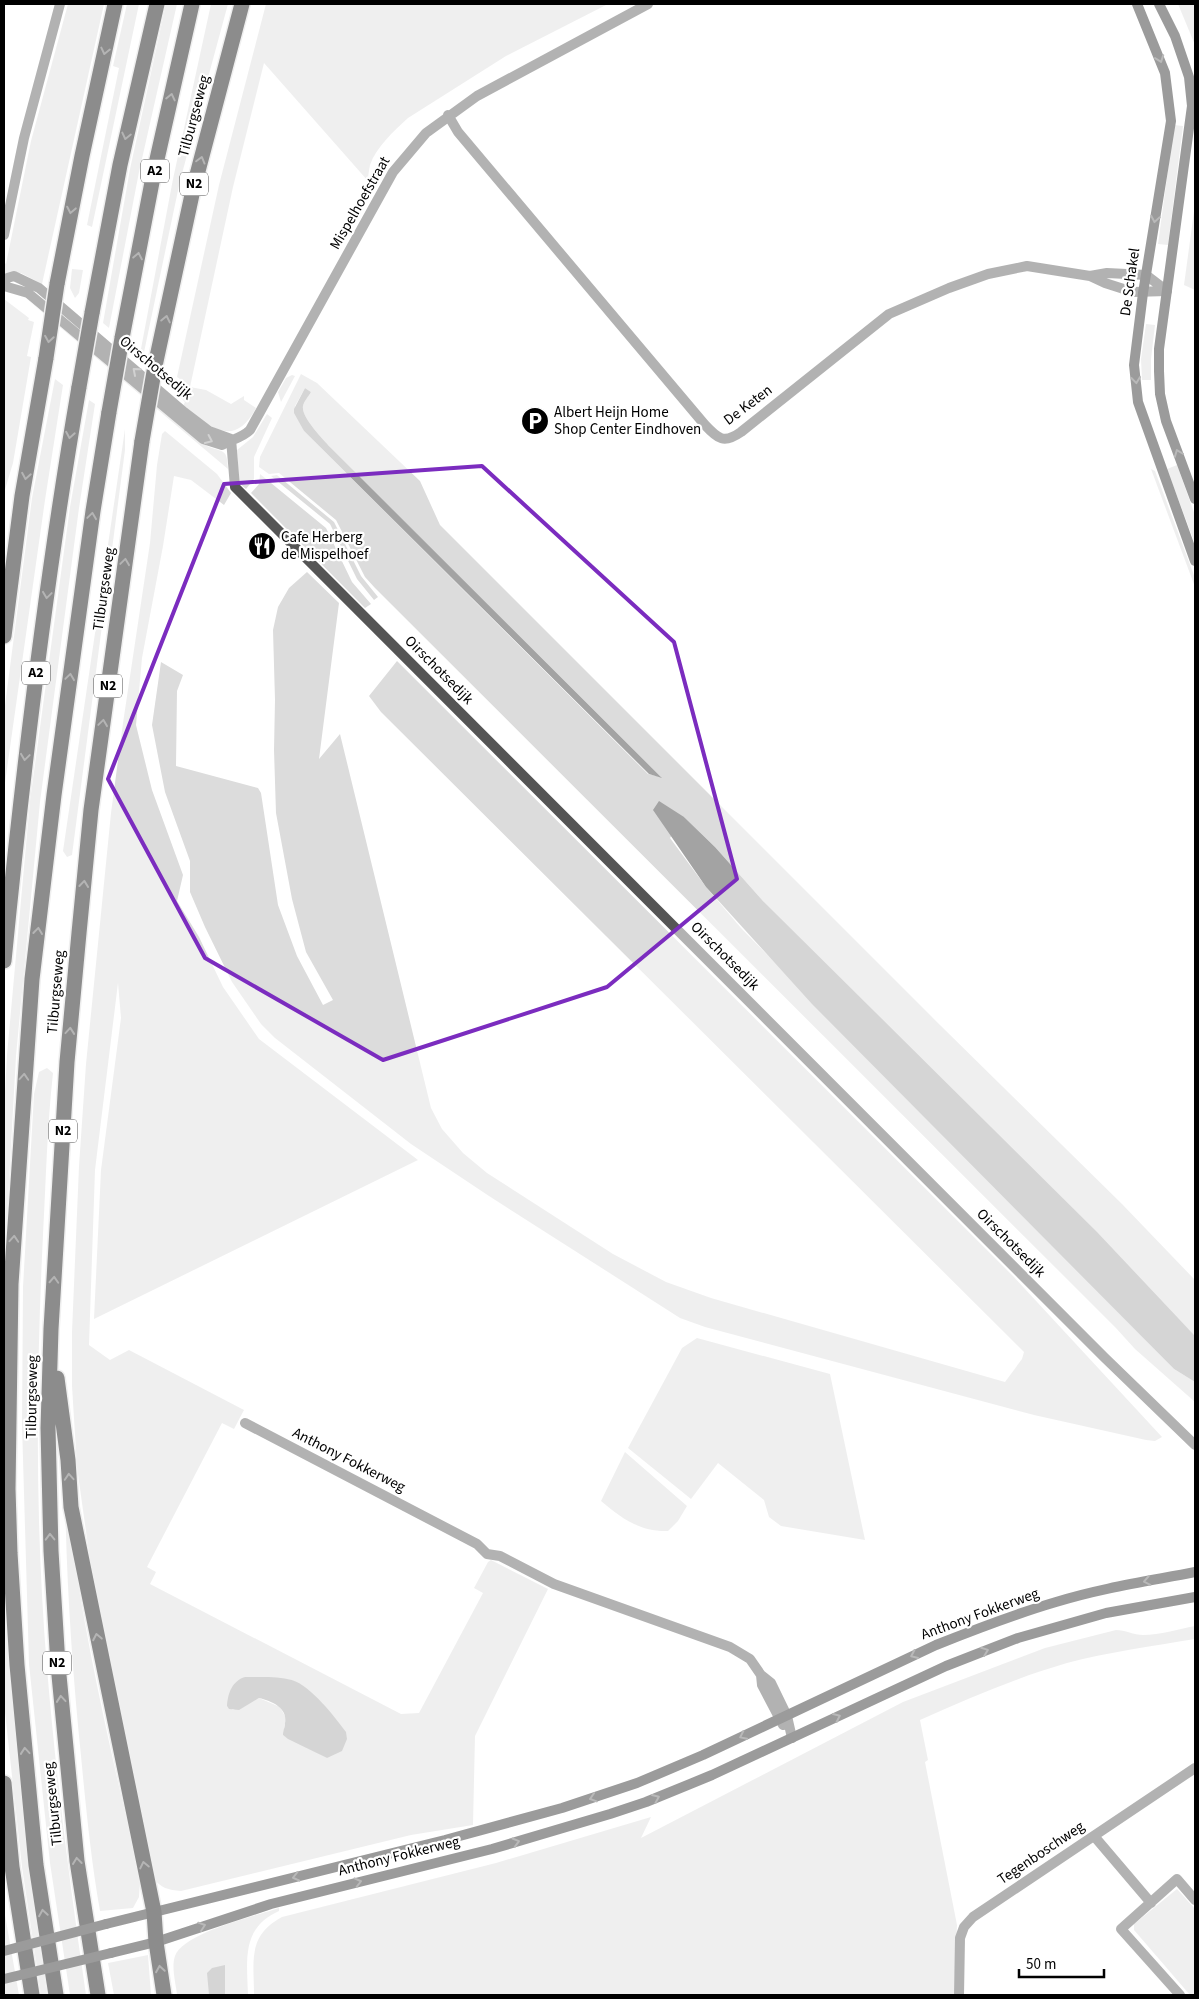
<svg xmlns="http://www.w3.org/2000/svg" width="1199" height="1999" font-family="'Source Sans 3',sans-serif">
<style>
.green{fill:#dcdcdc;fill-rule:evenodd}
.water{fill:#a3a3a3}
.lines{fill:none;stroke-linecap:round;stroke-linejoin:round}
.highway-casing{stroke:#dbdbdb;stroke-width:18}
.street{stroke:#555;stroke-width:10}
.secondary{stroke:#222;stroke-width:10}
.highway{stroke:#000;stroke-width:15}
.highway-bridge-casing{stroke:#dbdbdb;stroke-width:18;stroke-linecap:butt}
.secondary-bridge{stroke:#222;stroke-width:10}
.highway-bridge{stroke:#000;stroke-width:15}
.oneway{stroke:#595959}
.oneway2{stroke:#646464}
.oneway3{stroke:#999}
.marked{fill:none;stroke:#7b2cbf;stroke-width:4;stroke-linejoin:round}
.labels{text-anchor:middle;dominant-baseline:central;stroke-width:4.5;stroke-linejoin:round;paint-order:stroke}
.shield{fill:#fff;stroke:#4c4c4c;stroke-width:1}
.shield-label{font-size:14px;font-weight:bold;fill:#000}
.street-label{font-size:15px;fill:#000;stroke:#fff}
.poi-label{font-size:15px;fill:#000;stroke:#fff;text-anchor:start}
</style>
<rect width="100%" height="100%" fill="#fff"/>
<path class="green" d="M68,4H104L42,284L21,273H4V262L6,264L31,141Z
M127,4H139L92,227L87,225L119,68L113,66Z
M166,4H177L139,172L109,328L103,323L130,169Z
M211,4H228L180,181L143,357L140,354L173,179Z
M266,4H608L506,56L408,118C394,131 376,147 370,165C369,170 368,176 368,181L264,63L233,187L190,387L206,390L231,404L244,396V400L256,408C234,450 209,426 183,406L185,402L179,396L176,400L180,379L177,377L219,185Z
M1178,4H1195V45Z
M1174,125L1183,126L1168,245L1158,244Z
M1195,204V290L1184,285Z
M72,269L83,270L79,293L75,298L70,288Z
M23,296L207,446C224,453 227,448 228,469Z
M4,299L29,318L28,320L34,322L27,356L31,357L13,463L4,493Z
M1146,324L1155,325L1151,359V380H1142L1141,359Z
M301,374L317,383L420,481L440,525L940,1025L1122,1204L1195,1280V1336L763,901L715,847L684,817L670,838L706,887L741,928L1174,1369L1195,1382V1402L1135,1349L1115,1327L375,588L365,577L336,520L279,473L269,474L259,467L260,457ZM305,388L311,392C309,396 304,401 303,406C301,417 323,439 330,447L661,777L648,774L304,431L295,406Z
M292,375L295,376L281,402L278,392L286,378Z
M55,379L63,385L45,500L4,790V713L32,498Z
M89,400L95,404L79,508L40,802L16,1056L4,1272V1110L7,1055L30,801L70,507Z
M267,414L272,418L254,457V479L246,489L239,483L237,450L253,437Z
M125,429V450L72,855L67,857L63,851Z
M165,431L217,474L231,493L224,505L191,480L174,476L163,546L142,658L136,725L152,790L183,875L177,901L199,937L223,987L259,1039L418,1160L94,1319L101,1170L121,1018L118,983L95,1170L89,1345L110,1360L129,1350L244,1410L234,1429L222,1423L147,1567L156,1572L150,1584L401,1714L419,1713L483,1593L474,1588L488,1562L491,1560L548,1589L475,1736L473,1825L411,1835L181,1891C168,1890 161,1888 153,1878L105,1656L88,1546L77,1467L72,1386V1332L79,1166L86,1064L111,813L123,723L150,543L157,465L162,434ZM245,1677L292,1680L312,1694L336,1720L327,1758L283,1735L286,1718L280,1707L259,1698L233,1710L227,1706Z
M1177,465L1195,515V544L1167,469Z
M1151,469L1155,471L1195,578V587Z
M260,474L326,528L352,582L371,604L365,608L251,493L259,484Z
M277,475L334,522L361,576L378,597L374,600L357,579L330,524L271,476Z
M307,572L339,603L319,759L340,734L431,1108L442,1129L463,1153L487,1173L613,1254L666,1282L711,1298L1005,1382L1022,1359L1024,1352L381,712L369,696L397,661L1013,1276L1162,1437L1155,1441L1146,1440L1034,1415L705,1327L680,1318L489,1196L411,1144L275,1038L261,1024L232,982L205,927L190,892V861L165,792L152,725L161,662L183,675L177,691L176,766L258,788L261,793L278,905L297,956L323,1005L333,1000L306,952L292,899L276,813L274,750L275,700L273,630L278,607L289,588Z
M47,1068L53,1073C47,1127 46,1181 43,1235C36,1379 35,1524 47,1668C56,1777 70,1886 86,1995H70L50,1863L29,1664L22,1425L23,1287L34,1094L39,1072Z
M697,1338L830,1374L865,1540L781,1526L769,1517L764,1500L718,1463L691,1499L628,1448L682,1348Z
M625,1452L687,1506L678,1521L668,1531C640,1532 621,1518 601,1501Z
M65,1487C79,1620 111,1749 140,1880L139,1897L133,1908L100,1911C91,1860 86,1808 81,1756C72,1667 66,1577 65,1487Z
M4,1573L9,1667L28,1867L47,1995H41L22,1867L4,1703Z
M1195,1626V1639C1153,1646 1109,1652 1067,1663C1016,1678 968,1698 920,1720L928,1760L925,1762L957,1925L954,1995H254C254,1961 247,1936 282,1917L496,1863L651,1817L641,1838L903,1702L1045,1648L1116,1630C1125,1630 1134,1635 1143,1635C1160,1635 1178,1629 1195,1626Z
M1177,1889L1195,1909V1995H1190L1134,1930V1924Z
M279,1908V1911C241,1928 247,1960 248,1995H177C176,1984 171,1967 175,1956C183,1933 255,1916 279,1908Z
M4,1909L19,1995H4Z
M148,1955L151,1995H114L108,1963Z"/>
<path class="water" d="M305,388L311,392C309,396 304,401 303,406C301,417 323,439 330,447L662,778L649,774L304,431L294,413V409Z
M659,801L684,817L715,847L763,901L1097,1232L1195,1336V1382L1174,1369L812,1004L706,887L653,810Z
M245,1677C260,1677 278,1676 292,1680C311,1686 335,1717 346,1732L347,1739L342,1751L327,1758L288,1739L283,1735C283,1730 285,1728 285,1723C288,1708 272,1701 259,1698L239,1710L229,1709L227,1706C228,1693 232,1681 245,1677Z
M225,1965V1995H209L207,1973L212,1968Z"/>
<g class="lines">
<g class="highway-casing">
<path id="highway" d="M57,284L82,156L115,4
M92,313L120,165L157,4
M122,338L153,177L192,4
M155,366L193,190L242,4
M4,636L22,496L46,358
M4,961C23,769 46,577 79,387
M57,1378L68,1460L71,1507L154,1912L156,1942L164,1995
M4,1783L12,1867L32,1995
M56,1995L36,1865L17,1665L10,1553L8,1489L11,1284L32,979L54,795L93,511L109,412
M98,1995L77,1861L58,1665L51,1551L48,1428L51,1329L67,1062L79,933L91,810L142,441"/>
</g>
<path class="street" d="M448,115L458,132L705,425C718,439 724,444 741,432L889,314L949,288L988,274L1027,266L1090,276L1105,283L1133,292L1167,291
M4,235L24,138L60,4
M1090,276L1107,273L1146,275L1167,291
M4,279L14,276L39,288L184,412L209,431L231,439
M4,286L28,293L203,439L222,445C232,439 242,438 250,430L393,172L426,133L477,96L648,4
M231,439L235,487L1105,1358L1195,1445
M245,1423L477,1544L487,1554L500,1556L554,1584L730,1647L750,1659L761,1675L771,1683L787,1716L792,1738
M761,1675L762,1685L783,1725
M1094,1836L1151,1903
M959,1995L960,1938L964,1927L973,1917L1195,1768
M1180,1995L1121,1929L1177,1879L1195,1900"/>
<path class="secondary" d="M1137,4L1165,73L1171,121L1143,293L1134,365L1138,402L1195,561
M1159,4L1175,36L1189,77L1192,106L1159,349V371L1160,394L1166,421L1195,499
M106,1924L445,1840L562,1808L637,1783L703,1755L936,1645C976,1629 1015,1614 1056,1602C1101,1588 1149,1581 1195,1572
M111,1953L156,1942L271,1904L492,1849L610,1814L646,1802L712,1775L946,1666L1018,1638L1106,1613L1195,1597"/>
<use href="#highway" class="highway"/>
<g class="highway-bridge-casing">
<path id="highway-bridge" d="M46,358L57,284
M79,387L92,313
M109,412L122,338
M142,441L155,366"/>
</g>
<path class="secondary-bridge" d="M4,1951L106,1924
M4,1979L111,1953"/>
<use href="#highway-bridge" class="highway-bridge"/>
</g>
<defs><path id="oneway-chevron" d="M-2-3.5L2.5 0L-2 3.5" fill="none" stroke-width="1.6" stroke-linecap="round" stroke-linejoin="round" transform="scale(1.25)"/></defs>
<g class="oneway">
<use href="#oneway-chevron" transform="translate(105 51) rotate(103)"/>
<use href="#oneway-chevron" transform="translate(171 97) rotate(-77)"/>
<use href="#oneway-chevron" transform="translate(126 136) rotate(103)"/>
<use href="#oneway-chevron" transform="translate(201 160) rotate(-75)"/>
<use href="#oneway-chevron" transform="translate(71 210) rotate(101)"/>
<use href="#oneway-chevron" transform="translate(138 256) rotate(-79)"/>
<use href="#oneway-chevron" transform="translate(166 319) rotate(-78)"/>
<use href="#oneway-chevron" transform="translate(49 339) rotate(99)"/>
<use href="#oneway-chevron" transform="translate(70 435) rotate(100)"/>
<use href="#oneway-chevron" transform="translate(26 476) rotate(100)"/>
<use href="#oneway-chevron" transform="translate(92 516) rotate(-82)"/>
<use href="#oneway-chevron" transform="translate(125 562) rotate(-82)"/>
<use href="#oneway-chevron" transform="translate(47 595) rotate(98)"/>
<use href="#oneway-chevron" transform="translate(70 677) rotate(-82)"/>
<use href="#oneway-chevron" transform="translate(103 723) rotate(-82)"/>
<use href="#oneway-chevron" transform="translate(25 757) rotate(98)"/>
<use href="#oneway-chevron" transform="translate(84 884) rotate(-84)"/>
<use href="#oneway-chevron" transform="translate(38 931) rotate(-83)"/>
<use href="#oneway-chevron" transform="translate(70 1031) rotate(-85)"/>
<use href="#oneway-chevron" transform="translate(24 1077) rotate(-86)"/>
<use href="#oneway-chevron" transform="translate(14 1239) rotate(-86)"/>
<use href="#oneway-chevron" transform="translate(54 1280) rotate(-87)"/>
<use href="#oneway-chevron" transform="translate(69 1477) rotate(-94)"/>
<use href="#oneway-chevron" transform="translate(50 1537) rotate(-91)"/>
<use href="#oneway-chevron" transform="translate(97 1637) rotate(-101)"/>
<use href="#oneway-chevron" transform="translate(61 1699) rotate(-95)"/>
<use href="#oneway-chevron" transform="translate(25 1751) rotate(-95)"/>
<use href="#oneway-chevron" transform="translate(77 1861) rotate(-97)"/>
<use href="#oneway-chevron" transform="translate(144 1865) rotate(-102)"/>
<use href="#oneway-chevron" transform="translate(43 1913) rotate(-99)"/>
<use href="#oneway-chevron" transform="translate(160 1969) rotate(-99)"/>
</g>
<g class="oneway2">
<use href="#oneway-chevron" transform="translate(1160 59) rotate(70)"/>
<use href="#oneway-chevron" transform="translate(1155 219) rotate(100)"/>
<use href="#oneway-chevron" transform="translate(1136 380) rotate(83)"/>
<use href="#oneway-chevron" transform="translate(1178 453) rotate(-111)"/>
<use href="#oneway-chevron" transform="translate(1147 1581) rotate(169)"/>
<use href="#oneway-chevron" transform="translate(985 1651) rotate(-21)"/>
<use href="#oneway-chevron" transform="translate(914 1655) rotate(155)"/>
<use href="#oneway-chevron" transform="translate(837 1717) rotate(-25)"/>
<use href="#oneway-chevron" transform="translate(743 1736) rotate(154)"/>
<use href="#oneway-chevron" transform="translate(593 1798) rotate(162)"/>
<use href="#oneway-chevron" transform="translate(656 1798) rotate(-23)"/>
<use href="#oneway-chevron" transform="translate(516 1842) rotate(-16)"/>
<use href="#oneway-chevron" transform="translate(296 1877) rotate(166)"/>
<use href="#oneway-chevron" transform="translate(358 1882) rotate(-14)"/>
<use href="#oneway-chevron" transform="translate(202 1926) rotate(-19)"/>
</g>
<g class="oneway3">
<use href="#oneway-chevron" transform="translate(136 371) rotate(-139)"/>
<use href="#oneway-chevron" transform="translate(209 440) rotate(25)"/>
</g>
<path d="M0 0H1199V1999H0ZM482,466L674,642L737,879L607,987L383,1060L205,958L108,779L224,484Z" fill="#fff" fill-opacity=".55" fill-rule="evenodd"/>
<path class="marked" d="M482,466L674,642L737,879L607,987L383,1060L205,958L108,779L224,484Z"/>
<defs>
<g id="parking-disc" transform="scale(1.4375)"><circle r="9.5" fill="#000" stroke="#fff"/><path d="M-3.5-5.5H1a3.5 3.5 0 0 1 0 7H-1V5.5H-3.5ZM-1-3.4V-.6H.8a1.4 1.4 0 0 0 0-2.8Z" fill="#fff"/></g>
<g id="restaurant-disc" transform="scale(1.4375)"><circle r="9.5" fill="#000" stroke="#fff"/><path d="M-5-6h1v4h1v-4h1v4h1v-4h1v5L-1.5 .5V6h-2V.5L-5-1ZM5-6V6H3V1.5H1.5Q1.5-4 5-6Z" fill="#fff"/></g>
</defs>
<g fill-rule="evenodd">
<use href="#parking-disc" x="535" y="421"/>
<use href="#restaurant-disc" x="262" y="546"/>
</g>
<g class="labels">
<g class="shield">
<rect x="141" y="159.5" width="28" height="23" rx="4"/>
<rect x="180" y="172.5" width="28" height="23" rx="4"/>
<rect x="22" y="661.5" width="28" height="23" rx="4"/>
<rect x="94" y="674.5" width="28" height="23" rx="4"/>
<rect x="49" y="1119.5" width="28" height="23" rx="4"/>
<rect x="43" y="1651.5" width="28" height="23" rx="4"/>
</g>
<g class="shield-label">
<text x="155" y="171">A2</text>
<text x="194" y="184">N2</text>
<text x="36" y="673">A2</text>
<text x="108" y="686">N2</text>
<text x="63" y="1131">N2</text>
<text x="57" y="1663">N2</text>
</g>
<g class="street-label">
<text transform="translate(194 116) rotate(-75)">Tilburgseweg</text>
<text transform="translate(360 203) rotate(-60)">Mispelhoefstraat</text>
<text transform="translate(1130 282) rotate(-82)">De Schakel</text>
<text transform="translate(156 368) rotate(40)">Oirschotsedijk</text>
<text transform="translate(748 405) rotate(-37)">De Keten</text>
<text transform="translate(104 589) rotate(-82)">Tilburgseweg</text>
<text transform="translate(439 670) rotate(45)">Oirschotsedijk</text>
<text transform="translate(725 956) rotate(45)">Oirschotsedijk</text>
<text transform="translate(56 992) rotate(-85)">Tilburgseweg</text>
<text transform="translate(1011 1243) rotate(45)">Oirschotsedijk</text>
<text transform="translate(32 1397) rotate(-89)">Tilburgseweg</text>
<text transform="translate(349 1460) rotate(27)">Anthony Fokkerweg</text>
<text transform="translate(980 1614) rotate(-20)">Anthony Fokkerweg</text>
<text transform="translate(53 1804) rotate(-96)">Tilburgseweg</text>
<text transform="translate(1041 1853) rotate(-34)">Tegenboschweg</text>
<text transform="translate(399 1856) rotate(-14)">Anthony Fokkerweg</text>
</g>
<g class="poi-label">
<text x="554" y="412">Albert Heijn Home<tspan x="554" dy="17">Shop Center Eindhoven</tspan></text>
<text x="281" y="537">Cafe Herberg<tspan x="281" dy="17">de Mispelhoef</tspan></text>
</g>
</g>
<rect width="1199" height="1999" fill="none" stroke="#000000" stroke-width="10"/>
<path d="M1019 1969v8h85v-8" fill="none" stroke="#000000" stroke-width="2.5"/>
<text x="1026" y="1969" font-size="15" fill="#000000" stroke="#ffffff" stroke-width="4" paint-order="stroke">50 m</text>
</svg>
